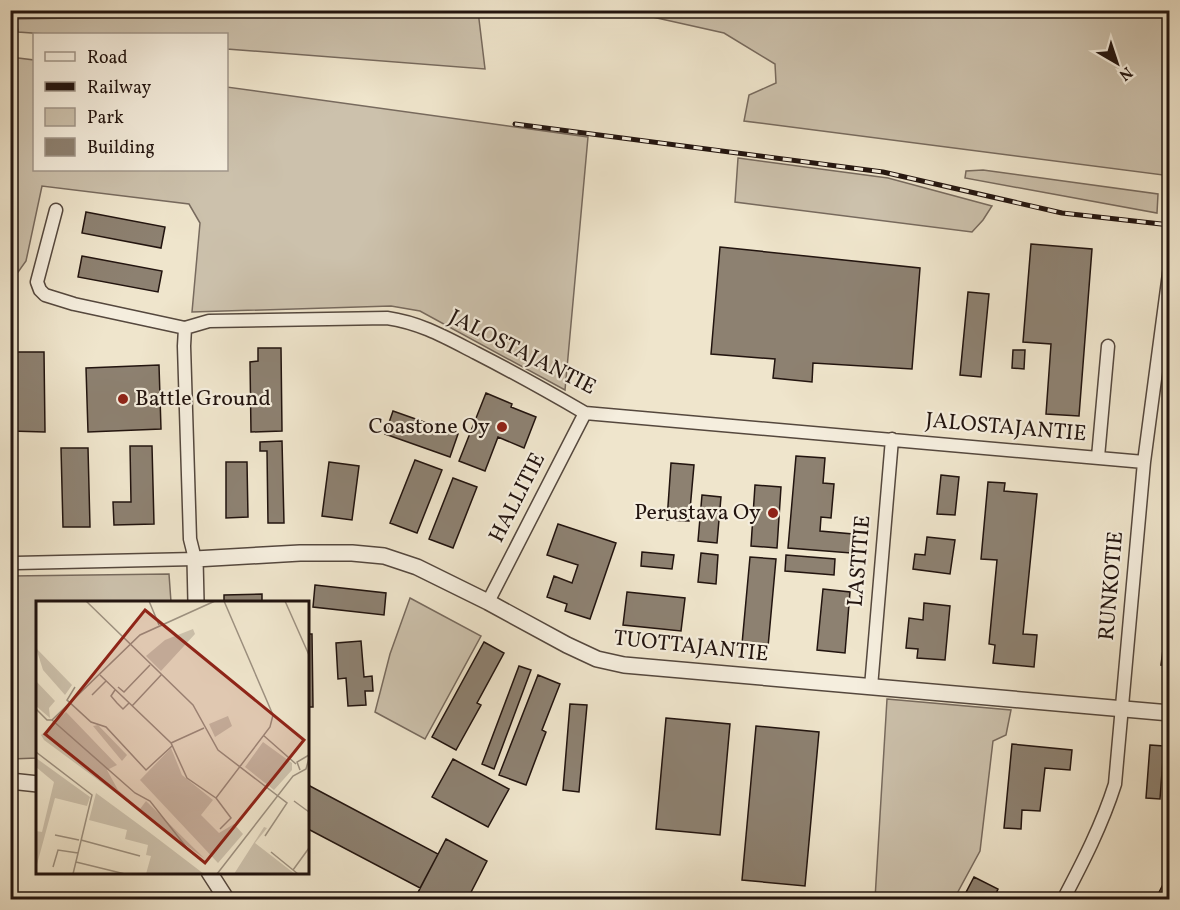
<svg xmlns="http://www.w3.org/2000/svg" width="1180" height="910" font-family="Vollkorn,serif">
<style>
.green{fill:#ccc1ac;stroke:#776a5e;stroke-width:1.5}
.building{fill:#8d8171;stroke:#22140f;stroke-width:1.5}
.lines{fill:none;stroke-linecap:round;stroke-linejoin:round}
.minor-casing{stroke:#55483e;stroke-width:15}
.tertiary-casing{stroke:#55483e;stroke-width:18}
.minor{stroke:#f5eede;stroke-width:12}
.tertiary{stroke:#f5eede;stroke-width:15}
.rail-casing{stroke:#22140f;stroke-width:5}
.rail{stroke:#f5eede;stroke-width:3;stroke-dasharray:9;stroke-linecap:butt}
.poi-dot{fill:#8f2418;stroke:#f5eede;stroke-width:2}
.labels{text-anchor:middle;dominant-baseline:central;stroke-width:4.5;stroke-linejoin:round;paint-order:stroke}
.street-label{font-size:22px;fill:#22140f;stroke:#f5eede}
.poi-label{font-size:22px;fill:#22140f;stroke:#f5eede;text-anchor:end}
.inset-road{fill:none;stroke:#9d9180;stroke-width:1.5}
.view{fill:#8f2418;fill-opacity:0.15;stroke:#8f2418;stroke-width:3}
.inset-edge{fill:none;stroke:#22140f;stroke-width:3}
</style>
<rect width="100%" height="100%" fill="#efe5cc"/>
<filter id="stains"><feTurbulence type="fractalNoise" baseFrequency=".00333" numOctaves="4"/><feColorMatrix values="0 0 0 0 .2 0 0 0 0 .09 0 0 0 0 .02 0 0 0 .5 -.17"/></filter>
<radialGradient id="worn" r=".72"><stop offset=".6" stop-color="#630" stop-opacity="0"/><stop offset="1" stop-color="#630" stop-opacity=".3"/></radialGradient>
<path class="green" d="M151,11H478L485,69L227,49L226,34H46L18,32L16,19L130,17Z
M544,11H1169V132L1163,175L744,121L749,95L776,83L775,64L724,33L648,16Z
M10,57L34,60V170H226L227,87L588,137L565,390L420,311L391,306L192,312L200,223L189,204L42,186L26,261L11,282Z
M738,158L888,178L992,206L983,220L972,232L735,202Z
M983,170L1158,194L1157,213L965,178L966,171Z
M169,574L171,602H38L37,758L11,759V576Z
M410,598L481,636L425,739L375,712L390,654Z
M887,699L1011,710L1006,735L993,741L980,851L954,899H875Z"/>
<path class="building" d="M86,212L165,227L161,248L82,233Z
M1031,244L1092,249L1079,416L1046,414L1051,344L1023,342Z
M720,247L920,268L912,369L813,363L812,382L773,378L775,359L711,354Z
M82,256L162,271L158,292L78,277Z
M968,292L989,294L981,377L960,375Z
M258,348H281L282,431L251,432L250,362L258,361Z
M1013,350H1025L1024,369L1012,368Z
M10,352H44L45,432L10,431Z
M159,365L161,429L88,432L86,368Z
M486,393L512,404L511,407L536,417L524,448L498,437L485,471L459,461Z
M393,411L458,434L450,457L385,434Z
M282,441L284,523H268L267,451H260V442Z
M130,446H152L154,524L114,525L113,502H131Z
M61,448H88L90,527H63Z
M796,456L825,458L823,483L834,484L831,518L821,517L820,531L853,534L851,553L788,548Z
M415,460L442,470L417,533L390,523Z
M226,462H247L248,517L226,518Z
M329,462L359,466L352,520L322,516Z
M671,463L694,465L689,521L667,520Z
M941,475L959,477L955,515L937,514Z
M453,478L477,487L453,548L429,539Z
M988,482L1005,483L1004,491L1037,494L1023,634L1037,635L1034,667L993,663L995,645L989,644L997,560L981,559Z
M755,485L781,487L777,548L751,546Z
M702,495L721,497L717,543L698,541Z
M558,524L616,543L590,619L565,611L567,604L547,597L554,576L572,583L578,565L547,555Z
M927,537L955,540L950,574L913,569L915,554L925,555Z
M642,552L674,555L672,569L641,566Z
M701,553L718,555L716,584L698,582Z
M786,555L835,559L834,575L785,571Z
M750,557L776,559L768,647L742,644Z
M315,585L386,593L384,615L313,607Z
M823,589L850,592L845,653L817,650Z
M627,592L685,598L681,631L623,625Z
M262,594V602H224V595Z
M924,603L950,606L945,660L917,658L918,649L906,648L909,618L923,620Z
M308,634H312L313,707H308Z
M1165,634L1170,635V666L1161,665Z
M361,641L364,677L372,676L373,691H365L366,705L348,706L346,678L338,679L336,643Z
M484,642L504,653L477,703L481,705L456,750L432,737Z
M519,666L531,670L494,769L482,764Z
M538,675L560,684L542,730L546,732L526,785L499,775Z
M570,704L587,705L579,792L563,790Z
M666,718L730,724L720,835L656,829Z
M756,726L819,732L805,886L742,880Z
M1012,744L1072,750L1070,770L1045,768L1040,811L1022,810L1021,829L1004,828Z
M1150,745L1164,746L1160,799L1146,798Z
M453,759L509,789L488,827L432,797Z
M308,785L438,854L420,888L308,829Z
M446,839L487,861L467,900H414Z
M1170,871V900H1155Z
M974,877L998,889L993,900H962Z"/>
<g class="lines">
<g class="minor-casing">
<path id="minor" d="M56,210L37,282L40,290L45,295L74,304L185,328
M1098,457L1108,346
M16,563L195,559L190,539L184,346L185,328L209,321L387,318C421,323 445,337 476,353C513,372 549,392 585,413L1144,462
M488,602L585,413
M871,687L892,439
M1063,900C1083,862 1102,825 1115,784L1144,462L1170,266"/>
</g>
<g class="tertiary-casing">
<path id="tertiary" d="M196,602L195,559L300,553H352L384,556L417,567L488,602L567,645L597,659L624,665L1170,713
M10,781L38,784
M209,872L227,900"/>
</g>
<use href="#minor" class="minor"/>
<use href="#tertiary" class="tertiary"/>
<g class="rail-casing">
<path id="rail" d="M515,124L883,172L1062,213L1170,225"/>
</g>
<use href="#rail" class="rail"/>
</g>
<g class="poi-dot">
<circle cx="123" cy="399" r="6"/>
<circle cx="502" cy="427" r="6"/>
<circle cx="773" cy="513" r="6"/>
</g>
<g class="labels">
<g class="street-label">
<text transform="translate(522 353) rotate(27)">JALOSTAJANTIE</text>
<text transform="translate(1006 428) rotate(5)">JALOSTAJANTIE</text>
<text transform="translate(518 498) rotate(-63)">HALLITIE</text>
<text transform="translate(860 561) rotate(-85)">LASTITIE</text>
<text transform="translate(1112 586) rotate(-85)">RUNKOTIE</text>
<text transform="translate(691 647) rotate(6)">TUOTTAJANTIE</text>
</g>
<g class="poi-label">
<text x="135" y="399" text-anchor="start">Battle Ground</text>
<text x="490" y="427">Coastone Oy</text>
<text x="761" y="513">Perustava Oy</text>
</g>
</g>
<g transform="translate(36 601)">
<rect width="273" height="273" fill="#efe5cc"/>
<path d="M157,28L159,33L125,70L110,55L129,39ZM0,47L36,84L29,94L7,69ZM0,80L19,100L13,107L14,117L0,105ZM30,111L81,164L71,169L82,189L104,208L110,200L169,258L8,139L5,134ZM192,115L196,125L179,136L173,123ZM62,124L91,154L86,160L57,125ZM227,141L256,162V169L238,189L209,166ZM135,147L146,174L177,199L165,214L183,232L198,223L207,233L182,262L104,179ZM0,157L54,196L51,205L19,197L0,267V230L6,231L18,181L0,166ZM60,192L113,231L168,273H110L115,255L110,254L112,244L89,238L91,229L53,219ZM228,226L231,227L219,242L259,273H198Z" fill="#ccc1ac"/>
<path class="inset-road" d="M50,0L157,104L182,149L251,202L229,235M113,0L123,24M249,0L273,54M64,74L135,142L151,177L180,197L234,126L237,114L188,0M39,86L31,99L55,121L70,126L110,169L136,145M82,86L88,91L114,64M79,89L75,95L81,102L87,108L93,102M56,94L70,80M96,105L126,73M0,108L11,119H16L104,34L179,0M16,119L99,192L114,200L151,247M227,134L260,163M135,142L168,127M0,151L56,194L37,273M264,169L261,161L273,154M180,197L195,217L184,228M258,200L273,211M19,234L43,239M45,239L104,255M235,251L262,273M40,261L89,273M17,266L22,249L42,252M257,269L273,247M181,273L257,175L270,168L273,157"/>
<path class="view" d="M109,9L268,139L169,262L9,133Z"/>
<rect width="273" height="273" class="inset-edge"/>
</g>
<rect width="1180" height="910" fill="none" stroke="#efe5cc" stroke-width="36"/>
<rect x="12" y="12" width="1156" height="886" fill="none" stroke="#22140f" stroke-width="3"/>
<rect x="18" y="18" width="1144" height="874" fill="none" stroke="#22140f" stroke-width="1.5"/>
<rect x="33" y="33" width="195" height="138" fill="#f5eede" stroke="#a1978b" stroke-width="1.5"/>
<rect x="45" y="52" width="30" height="9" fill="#f5eede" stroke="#a1978b" stroke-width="1.5"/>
<text x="87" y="63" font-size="18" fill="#22140f">Road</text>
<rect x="45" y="82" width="30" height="9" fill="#22140f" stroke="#a1978b" stroke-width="1.5"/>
<text x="87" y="93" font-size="18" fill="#22140f">Railway</text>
<rect x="45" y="108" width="30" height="18" fill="#ccc1ac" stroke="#a1978b" stroke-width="1.5"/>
<text x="87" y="123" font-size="18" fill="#22140f">Park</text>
<rect x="45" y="138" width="30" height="18" fill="#8d8171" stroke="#a1978b" stroke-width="1.5"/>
<text x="87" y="153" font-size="18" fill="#22140f">Building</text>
<g transform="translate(1117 63) rotate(141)" stroke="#f5eede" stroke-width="4.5" paint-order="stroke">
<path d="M0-4.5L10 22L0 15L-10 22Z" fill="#22140f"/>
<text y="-9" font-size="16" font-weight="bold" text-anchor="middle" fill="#22140f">N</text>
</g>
<rect width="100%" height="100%" filter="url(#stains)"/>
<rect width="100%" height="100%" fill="url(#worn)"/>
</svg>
